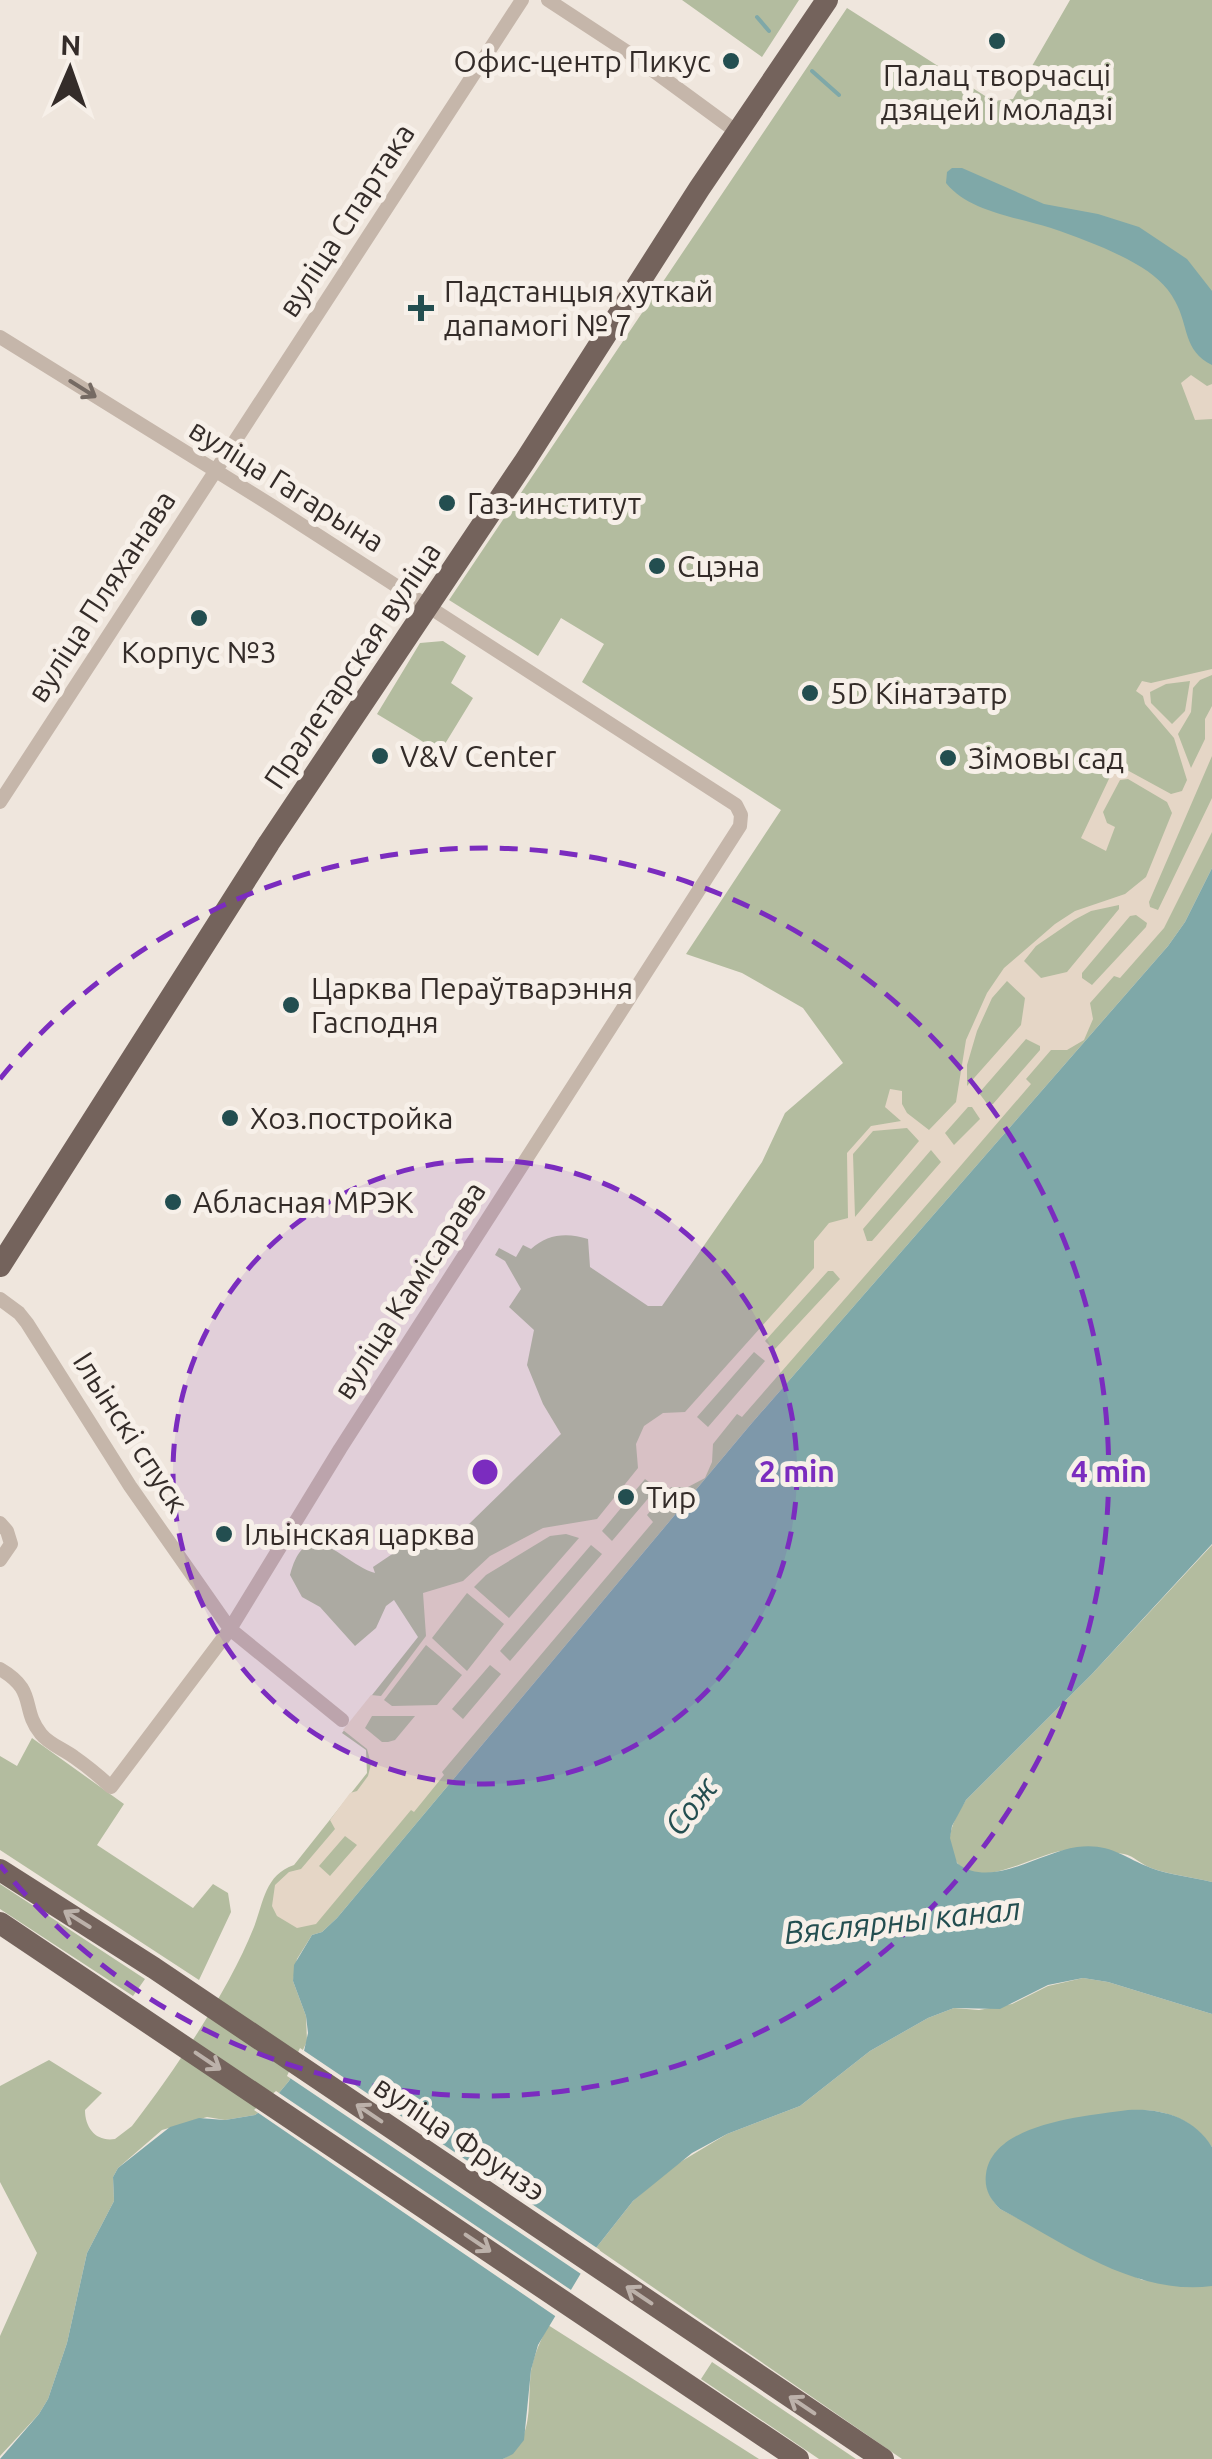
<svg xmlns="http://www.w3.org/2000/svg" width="1212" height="2459" font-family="Ubuntu,sans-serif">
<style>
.green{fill:#b3bc9f}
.plaza{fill:#e5d6c6;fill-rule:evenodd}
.water{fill:#7fa8a8}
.pier{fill:#efe6dd}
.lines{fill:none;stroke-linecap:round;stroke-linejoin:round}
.stream{stroke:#7fa8a8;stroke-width:4}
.minor{stroke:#c5b6aa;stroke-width:14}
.primary{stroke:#74635c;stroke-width:22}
.oneway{stroke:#756a63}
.oneway2{stroke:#bcb1aa}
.ring{fill:none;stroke:#7b2cbf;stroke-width:5;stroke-dasharray:18 12}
.poi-dot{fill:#234e50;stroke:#f7f0e9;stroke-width:4}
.labels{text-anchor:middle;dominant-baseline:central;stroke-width:10;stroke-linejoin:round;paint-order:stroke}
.poi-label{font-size:30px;fill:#342c29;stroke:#f7f0e9;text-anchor:start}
.street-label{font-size:30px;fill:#342c29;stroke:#f7f0e9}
.water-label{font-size:32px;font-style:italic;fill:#234e50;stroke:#f7f0e9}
.centre{fill:#7b2cbf;stroke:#f7f0e9;stroke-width:5}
.ring-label{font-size:30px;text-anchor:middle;font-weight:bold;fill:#7b2cbf;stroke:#f7f0e9;stroke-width:10;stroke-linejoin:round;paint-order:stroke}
</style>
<rect width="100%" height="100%" fill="#efe6dd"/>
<path class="green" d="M682,0H799L762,57Z
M1070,0H1212V868L1185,922L1168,946L751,1424L337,1918L322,1932L312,1935L297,1959L293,1981L306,2016L307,2041L289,2081L268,2106L255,2115L225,2120L207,2117L162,2130L118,2168L113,2177L114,2201L87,2253L67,2343L48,2399L39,2414L0,2456V2336L37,2253L0,2182V2086L49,2060L102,2093L85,2110C85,2128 96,2142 115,2139L132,2126C175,2070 228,1992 254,1927C264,1901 265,1875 294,1865L367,1773L366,1750L342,1733L418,1637L394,1600L386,1606L376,1628L355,1646L320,1607L302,1597L290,1575C307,1510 343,1564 375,1573L373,1567L422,1534L469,1524L561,1434L543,1404L527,1365L534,1330L509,1307L521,1289L505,1261L495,1255L499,1248L516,1257L523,1245L531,1249C547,1234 567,1232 588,1239L590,1267L648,1306H662L762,1162L785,1113L843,1063L803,1008L742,973L686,954L781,810L582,682L604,644L561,618L538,656L449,600L847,8L993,101L1013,99Z
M443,641L466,656L451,683L473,698L440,752L377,714L420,643Z
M1212,1545V1882C1192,1877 1171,1875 1151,1868C1142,1865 1134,1856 1124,1854C1107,1851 1087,1851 1070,1850C1040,1849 976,1897 954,1858C943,1839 955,1817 966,1800L1092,1674Z
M32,1738L124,1804L97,1845L193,1908L213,1884L228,1893L231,1912L199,1980L0,1850V1756L17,1766Z
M0,1884L145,1979L133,1996L0,1909Z
M1083,1978L1108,1982L1212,2014V2147C1198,2127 1180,2115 1155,2111C1131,2107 1103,2118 1080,2123C1047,2130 1000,2131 989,2168C984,2185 988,2196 1000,2209L1142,2280L1212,2286V2459H902L596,2248L633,2201L672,2167L727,2134L800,2106L870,2051L928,2018L954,2008L979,2010L1012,2004L1048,1986Z
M548,2325L759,2459H503C535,2441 527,2403 531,2371C534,2354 541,2340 548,2325Z
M712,2362L856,2459H819L701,2379Z"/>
<path class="plaza" d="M1191,375L1207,386L1212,384V419L1195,420L1181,383Z
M1212,669V675L1200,680L1193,688L1191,712L1178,734L1191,768L1205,739V719L1212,706V756L1149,902L1150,907L1158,910L1212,798V832L1164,928L1120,978L1114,976L1090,1003L1093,1019L1084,1040L1067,1050H1051L1026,1079L1031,1084L957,1170L742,1417L737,1414L713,1444L712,1462L705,1478L688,1487H671L647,1515L653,1522L442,1772L444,1775L414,1812L411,1810L316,1924L297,1928L277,1916L272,1906L275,1885L289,1872L301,1869L335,1829L330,1820L350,1793L357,1791L368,1776L371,1764L367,1749L343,1730L371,1695L381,1696L426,1636L423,1593L463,1581L490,1556L543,1528L597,1519L638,1468L636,1444L644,1426L663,1413L685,1412L814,1268V1241L829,1223L848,1218L847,1153L871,1126L901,1121L885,1107L890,1089L902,1091V1104L907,1113L929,1130L956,1102L966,1040L987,993L1004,968L1055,924L1075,911L1125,894L1146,877L1172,813L1167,802L1128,779L1120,780L1103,812L1107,823L1115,827L1106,851L1081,838L1116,764L1171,794L1182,791L1187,780L1174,738L1145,704L1143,696L1136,691L1142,681L1151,683ZM1190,681L1185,711L1172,724L1151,703L1150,692L1166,684ZM1119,905V909L1067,972L1041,978L1024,961L1036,946L1074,920L1091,911ZM1136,915L1147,923L1146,927L1092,985L1082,978V973L1130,916ZM1007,981L1025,998L1021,1025L967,1086V1065L977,1031L992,998ZM1026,1039L1040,1046V1050L993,1104L988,1105L979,1093ZM968,1107H972L980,1119L954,1145L945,1133ZM907,1128L919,1141L855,1217L853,1154L873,1131ZM931,1150L941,1162L872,1241H867L863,1229ZM828,1271H833L840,1279L774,1350L765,1341ZM754,1352L765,1361L708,1427L697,1417ZM645,1479L657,1488L612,1541L602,1531ZM566,1534L579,1538L509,1618L474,1587L486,1575L550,1536ZM591,1545L602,1554L510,1661L500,1651ZM467,1593L504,1624L467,1671L432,1638ZM426,1645L462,1675L437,1705L392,1706L384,1700ZM490,1665L501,1674L463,1719L452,1709ZM372,1716H415L395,1740L388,1742H382L365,1728ZM345,1836L357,1845L330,1876L319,1866Z"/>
<path class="water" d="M952,168H962L1044,204L1098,214L1139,227L1187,259L1212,291V365C1183,351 1189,326 1175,301C1167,285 1152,273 1136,264C1110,249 1080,238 1051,228C1017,217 969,212 946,183L947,172Z
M1212,868V1544L1092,1674L966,1800L952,1826L950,1838L957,1863C991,1890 1040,1852 1077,1847C1111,1843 1122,1857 1151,1868C1170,1875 1192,1877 1212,1882V2014L1108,1982L1083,1978L1048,1985L1000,2009L954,2008L928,2018L870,2051L800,2106L727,2134L692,2153L633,2201L596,2248L538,2345L531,2370L524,2440L513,2454L503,2459H0L39,2414L48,2399L67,2343L87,2253L114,2201L113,2177L118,2168L170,2127L199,2118L225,2120L255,2115L268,2106L289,2081L304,2051L308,2033L306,2016L293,1981L294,1965L312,1935L322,1932L337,1918L751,1424L1168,946L1185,922Z
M1128,2110C1161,2108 1194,2117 1212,2147V2286C1135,2296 1065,2243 1000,2209C990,2199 984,2189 986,2174C993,2122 1088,2116 1128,2110Z"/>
<path class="pier" d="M300,2048L600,2250L584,2276L287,2076Z
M276,2091L574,2292L558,2318L254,2110Z"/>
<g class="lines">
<path class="stream" d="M757,17L769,31
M812,71L839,95"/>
<path class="minor" d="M548,0L632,55L737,132
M0,337L274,507L736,805L741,815L740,826L340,1449L230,1629L111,1787C99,1776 87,1766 74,1757C63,1749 49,1744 41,1734C20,1708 38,1691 0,1669
M0,802L522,0
M0,1299L19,1313L27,1323L130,1486L230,1629L342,1720
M0,1523L7,1531L11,1544L0,1560"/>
<path class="primary" d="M0,1266L269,843L525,461L699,189L827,0
M0,1870L154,1968L883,2459
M0,1923L798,2459"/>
</g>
<defs><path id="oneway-shaft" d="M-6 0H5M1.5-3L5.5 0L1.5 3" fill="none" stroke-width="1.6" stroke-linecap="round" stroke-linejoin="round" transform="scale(2.5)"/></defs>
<use class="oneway" href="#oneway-shaft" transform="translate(83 389) rotate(32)"/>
<g class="oneway2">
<use href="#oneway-shaft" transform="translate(77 1919) rotate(-148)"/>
<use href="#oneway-shaft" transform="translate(208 2061) rotate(34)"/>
<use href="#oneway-shaft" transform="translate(369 2113) rotate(-146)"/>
<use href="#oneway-shaft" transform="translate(478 2243) rotate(34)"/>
<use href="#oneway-shaft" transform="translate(639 2295) rotate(-146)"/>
<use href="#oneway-shaft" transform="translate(802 2405) rotate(-146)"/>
</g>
<circle cx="485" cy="1472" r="312" fill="#7b2cbf" fill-opacity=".12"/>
<g class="ring">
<circle cx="485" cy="1472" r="312"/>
<path d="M0 1079A624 624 0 1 1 0 1865"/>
</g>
<g class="poi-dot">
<circle cx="997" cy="41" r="10"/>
<circle cx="731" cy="61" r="10"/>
<path d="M416 293h10v10h10v10h-10v10h-10v-10h-10v-10h10z"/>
<circle cx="447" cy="503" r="10"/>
<circle cx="657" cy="566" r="10"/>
<circle cx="199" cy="618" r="10"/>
<circle cx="810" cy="693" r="10"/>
<circle cx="380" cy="756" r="10"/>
<circle cx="948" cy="758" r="10"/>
<circle cx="291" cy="1005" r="10"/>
<circle cx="230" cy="1118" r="10"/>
<circle cx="173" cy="1202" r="10"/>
<circle cx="626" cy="1497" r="10"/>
<circle cx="224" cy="1534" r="10"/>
</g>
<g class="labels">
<g class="poi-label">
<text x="711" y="61" text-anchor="end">Офис-центр Пикус</text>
<text x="997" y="75" text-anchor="middle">Палац творчасці<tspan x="997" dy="34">дзяцей і моладзі</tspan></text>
<text x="444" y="291">Падстанцыя хуткай<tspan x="444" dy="34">дапамогі № 7</tspan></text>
<text x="467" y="503">Газ-институт</text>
<text x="677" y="566">Сцэна</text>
<text x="199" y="652" text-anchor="middle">Корпус №3</text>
<text x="830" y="693">5D Кінатэатр</text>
<text x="400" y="756">V&amp;V Center</text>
<text x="968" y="758">Зімовы сад</text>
<text x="311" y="988">Царква Пераўтварэння<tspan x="311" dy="34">Гасподня</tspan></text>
<text x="250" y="1118">Хоз.постройка</text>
<text x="193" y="1202">Абласная МРЭК</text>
<text x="646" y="1497">Тир</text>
<text x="244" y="1534">Ільінская царква</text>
</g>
<g class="street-label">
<text transform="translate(346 220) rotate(-57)">вуліца Спартака</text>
<text transform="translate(287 485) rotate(32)">вуліца Гагарына</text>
<text transform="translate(101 596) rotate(-57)">вуліца Пляханава</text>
<text transform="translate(352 665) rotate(-56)">Пралетарская вуліца</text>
<text transform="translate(409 1290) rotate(-57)">вуліца Камісарава</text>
<text transform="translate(131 1432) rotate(57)">Ільінскі спуск</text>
<text transform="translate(460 2138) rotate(34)">вуліца Фрунзэ</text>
</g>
<g class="water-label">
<text transform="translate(690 1806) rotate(-52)">Сож</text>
<text transform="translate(902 1920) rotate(-6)">Вяслярны канал</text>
</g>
</g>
<circle cx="485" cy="1472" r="15" class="centre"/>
<g class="ring-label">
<text x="797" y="1482">2 min</text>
<text x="1109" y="1482">4 min</text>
</g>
<g transform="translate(70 70) rotate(2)" stroke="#f7f0e9" stroke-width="8" paint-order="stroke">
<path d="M0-8L18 38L0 25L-18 38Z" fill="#342c29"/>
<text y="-15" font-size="28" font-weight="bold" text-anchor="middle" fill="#342c29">N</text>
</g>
</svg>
